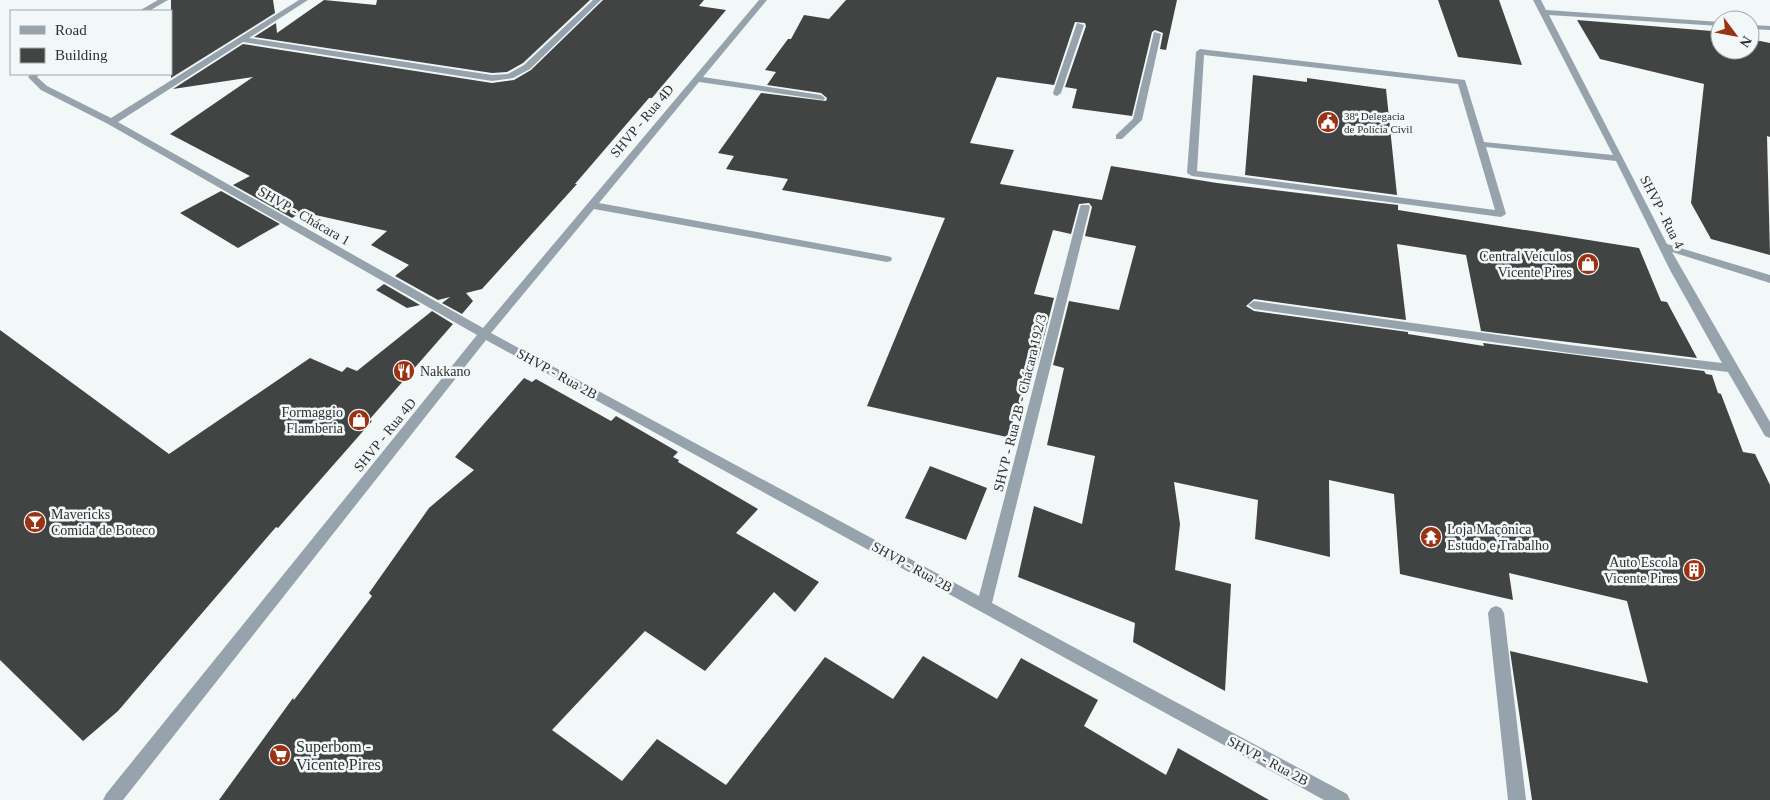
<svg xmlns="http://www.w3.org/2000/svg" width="1770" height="800" font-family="Georgia,serif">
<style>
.building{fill:#414443}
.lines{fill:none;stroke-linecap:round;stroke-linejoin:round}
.minor{fill:#96a3ac;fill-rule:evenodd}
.labels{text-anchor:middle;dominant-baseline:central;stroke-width:5;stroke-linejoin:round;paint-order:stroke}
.far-poi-label{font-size:11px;fill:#2e3031;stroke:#f2f7f7;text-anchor:start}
.street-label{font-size:14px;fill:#2e3031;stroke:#f2f7f7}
.poi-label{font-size:14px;fill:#2e3031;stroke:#f2f7f7;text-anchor:end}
.near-poi-label{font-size:16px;fill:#2e3031;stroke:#f2f7f7;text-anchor:start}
</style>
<rect width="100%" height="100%" fill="#f2f7f7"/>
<path class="building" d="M171,0H273L275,13L171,78Z
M324,0L376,5L377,0H590L523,63L507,72L492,73L254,37L276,23L277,33Z
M603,0H704L699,6L726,10L652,98H649L575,184H577L482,289L466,293L473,301L462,314L442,303L450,297L438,300L395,276L409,265L371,245L387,231L302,212L292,218L233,185L250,176L170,134L253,77L173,89L243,44L492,83L514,80L531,70Z
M846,0H1177L1166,50L1160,49L1163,33L1155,30L1152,32L1132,116L1072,108L1077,89L1065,87L1086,26L1085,23L1075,22L1054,85L997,77L970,143L1014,150L1000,184L1102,200L1111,166L1217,183L1398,205V210L1639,248L1661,301L1667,302L1697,358L1481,331L1466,255L1397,244L1406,320L1254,299L1246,306L1254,311L1408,332V334L1484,346L1483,343L1704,371L1706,374L1712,375L1718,393L1721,394L1743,452L1755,454L1770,485V800H1532L1510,651L1648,683L1627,601L1509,573L1513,600L1400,574L1394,494L1329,480L1330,557L1255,539L1258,500L1174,482L1180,524L1175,570L1231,584L1225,691L1133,642L1135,623L1018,577L1034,506L1082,524L1095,456L1047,445L1064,368L1053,365L1069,301L1119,310L1136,246L1085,236L1092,207L1089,203L1079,204L1071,234L1053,230L1034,294L1054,298L1038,360L1007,437L867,406L945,218L782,190L788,179L726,169L734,156L718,153L761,93L826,101L827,98L821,93L767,85L776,72L765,70L788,39H791L804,15L829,19Z
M1438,0H1499L1522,65L1458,57Z
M1577,20L1712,31L1720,32V50H1750V39L1770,43V137L1767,136L1770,255L1711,239L1691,203L1704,84L1600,59Z
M1253,75L1307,82V78L1386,89L1397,195L1245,175Z
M221,191L280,224L238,248L180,213Z
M384,284L420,305L407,308L376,290Z
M432,311L453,324L369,420L372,421L278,528L276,527L118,711L83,741L0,660V330L169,454L310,358L342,372L347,367L357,371Z
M524,378L532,382L536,379L611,421L616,416L678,452L673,457L679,460L678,462L758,509L736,533L819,582L795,612L774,592L705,671L645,631L552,730L622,781L657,739L726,785L825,657L893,699L923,656L997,699L1021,658L1098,700L1084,726L1166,775L1178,748L1269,800H219L293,698L294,700L372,596L369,593L429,508L474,470L455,457Z
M930,466L987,488L966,540L905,518Z"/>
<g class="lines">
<path class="minor" d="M158,0H168L149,11H139Z
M299,0H308L249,38L492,75L508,74L524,65L593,0H601L530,69L513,78L492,81L243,42L118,122L483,328L759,0H767L703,77L821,95L825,98L824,100L699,82L599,203L887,256L891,257L892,259L891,261L887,262L594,209L491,333L979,596L1080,207L1081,205H1089L1090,207L992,603L1347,794L1350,800H1324L486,340L123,800H103L106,794L477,335L108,124L41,90L28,77L31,74H40L37,77L47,86L111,118Z
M1533,0H1541L1546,10L1720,22V26L1549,15L1667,244L1770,275V283L1672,252L1770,422V438L1765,436L1728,372L1570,353L1254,309L1248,305L1254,301L1570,345L1722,363L1670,270L1616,161L1486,147L1506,214L1501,217L1192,176L1187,173L1196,52L1200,49L1465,80L1484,142L1613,155ZM1204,55L1458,84L1495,210L1197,171Z
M1077,23L1084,25L1061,93L1057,96L1054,95L1053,93Z
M1750,25L1770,26V30L1750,29Z
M1154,32L1161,34L1142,120L1122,139H1116V135L1133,119Z
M1496,606L1501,608L1504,613L1526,800H1508L1488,613L1491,608Z"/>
</g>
<defs>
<g id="civic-disc" transform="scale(1.125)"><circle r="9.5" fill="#9a3214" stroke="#f2f7f7"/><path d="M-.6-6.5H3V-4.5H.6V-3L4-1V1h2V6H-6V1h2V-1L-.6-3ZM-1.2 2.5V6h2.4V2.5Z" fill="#fff"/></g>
<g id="shop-disc" transform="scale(1.125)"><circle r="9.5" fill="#9a3214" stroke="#f2f7f7"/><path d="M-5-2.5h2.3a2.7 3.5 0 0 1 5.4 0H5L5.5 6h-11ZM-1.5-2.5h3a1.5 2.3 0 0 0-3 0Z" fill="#fff"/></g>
<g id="restaurant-disc" transform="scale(1.125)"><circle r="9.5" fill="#9a3214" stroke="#f2f7f7"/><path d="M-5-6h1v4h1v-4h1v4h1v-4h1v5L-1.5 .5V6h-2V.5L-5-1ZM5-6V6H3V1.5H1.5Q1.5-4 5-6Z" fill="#fff"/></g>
<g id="bar-disc" transform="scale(1.125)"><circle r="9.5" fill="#9a3214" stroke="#f2f7f7"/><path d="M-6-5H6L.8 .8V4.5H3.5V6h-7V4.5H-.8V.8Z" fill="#fff"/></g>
<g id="temple-disc" transform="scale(1.125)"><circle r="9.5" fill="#9a3214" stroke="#f2f7f7"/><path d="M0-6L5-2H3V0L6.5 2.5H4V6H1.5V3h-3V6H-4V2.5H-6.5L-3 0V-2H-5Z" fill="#fff"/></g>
<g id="building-disc" transform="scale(1.125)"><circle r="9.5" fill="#9a3214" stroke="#f2f7f7"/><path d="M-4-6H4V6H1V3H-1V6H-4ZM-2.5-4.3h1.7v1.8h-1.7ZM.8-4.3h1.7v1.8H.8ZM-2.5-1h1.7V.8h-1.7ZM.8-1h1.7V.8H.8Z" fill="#fff"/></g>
<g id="supermarket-disc" transform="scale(1.125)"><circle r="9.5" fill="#9a3214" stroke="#f2f7f7"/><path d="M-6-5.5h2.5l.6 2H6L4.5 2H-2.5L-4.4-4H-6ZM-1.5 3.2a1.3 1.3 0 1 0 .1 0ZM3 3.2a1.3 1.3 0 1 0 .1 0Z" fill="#fff"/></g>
</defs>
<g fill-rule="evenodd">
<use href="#civic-disc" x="1328" y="122"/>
<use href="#shop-disc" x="1588" y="264"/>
<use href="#restaurant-disc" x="404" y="371"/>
<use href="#shop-disc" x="359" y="420"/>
<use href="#bar-disc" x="35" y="522"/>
<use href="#temple-disc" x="1431" y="537"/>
<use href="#building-disc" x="1694" y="570"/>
<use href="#supermarket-disc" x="280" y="755"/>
</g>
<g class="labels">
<g class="far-poi-label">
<text x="1344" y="116">38ª Delegacia<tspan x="1344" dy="13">de Polícia Civil</tspan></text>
</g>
<g class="street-label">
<text transform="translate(642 121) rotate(-50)">SHVP - Rua 4D</text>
<text transform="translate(1662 212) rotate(63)">SHVP - Rua 4</text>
<text transform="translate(304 216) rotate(30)">SHVP - Chácara 1</text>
<text transform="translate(557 374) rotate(29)">SHVP - Rua 2B</text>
<text transform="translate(1020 403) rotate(-76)">SHVP - Rua 2B - Chácara 192/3</text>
<text transform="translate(385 435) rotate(-51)">SHVP - Rua 4D</text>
<text transform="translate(912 567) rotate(29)">SHVP - Rua 2B</text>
<text transform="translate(1268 761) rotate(28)">SHVP - Rua 2B</text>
</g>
<g class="poi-label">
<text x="1572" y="256">Central Veículos<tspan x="1572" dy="16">Vicente Pires</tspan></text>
<text x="420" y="371" text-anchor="start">Nakkano</text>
<text x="343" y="412">Formaggio<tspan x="343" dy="16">Flamberia</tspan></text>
<text x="51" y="514" text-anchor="start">Mavericks<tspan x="51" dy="16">Comida de Boteco</tspan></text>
<text x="1447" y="529" text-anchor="start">Loja Maçônica<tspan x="1447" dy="16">Estudo e Trabalho</tspan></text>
<text x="1678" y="562">Auto Escola<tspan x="1678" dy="16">Vicente Pires</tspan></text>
</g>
<g class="near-poi-label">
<text x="296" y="746">Superbom -<tspan x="296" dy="18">Vicente Pires</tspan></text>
</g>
</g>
<rect x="10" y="10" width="162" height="65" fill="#f2f7f7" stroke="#a4a7a8"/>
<rect x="20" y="26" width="25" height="8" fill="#96a3ac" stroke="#a4a7a8"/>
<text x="55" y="35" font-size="15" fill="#2e3031">Road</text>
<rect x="20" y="48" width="25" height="15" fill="#414443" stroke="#a4a7a8"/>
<text x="55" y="60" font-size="15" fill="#2e3031">Building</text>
<g transform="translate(1735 35) rotate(122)"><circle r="24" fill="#f2f7f7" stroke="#a4a7a8"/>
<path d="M0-4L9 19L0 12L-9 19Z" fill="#9a3214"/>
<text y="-8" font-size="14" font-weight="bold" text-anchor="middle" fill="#2e3031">N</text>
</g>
</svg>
